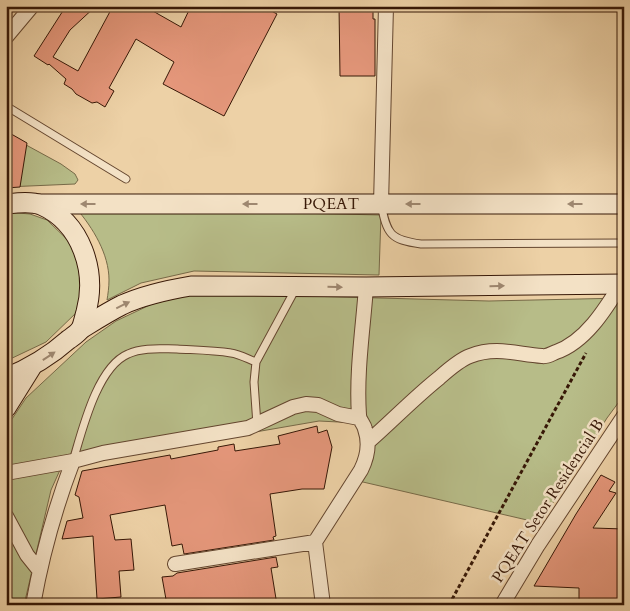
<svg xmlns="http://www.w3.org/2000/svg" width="630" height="611" font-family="Cardo,serif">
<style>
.green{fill:#b7bc88;stroke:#776a48}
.building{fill:#e5977b;stroke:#371807}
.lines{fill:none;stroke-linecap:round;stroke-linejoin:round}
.lane-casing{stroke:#64462f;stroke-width:9}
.street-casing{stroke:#64462f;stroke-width:16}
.secondary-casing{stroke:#371807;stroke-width:21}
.path{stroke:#371807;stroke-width:3;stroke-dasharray:4 2.5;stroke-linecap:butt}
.lane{stroke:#f3e1c5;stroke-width:7}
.street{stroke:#f3e1c5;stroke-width:14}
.secondary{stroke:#f3e1c5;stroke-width:19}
.oneway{fill:#9e8770}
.labels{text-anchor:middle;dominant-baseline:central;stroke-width:5;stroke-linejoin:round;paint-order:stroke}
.street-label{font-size:16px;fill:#371807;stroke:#f3e1c5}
</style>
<rect width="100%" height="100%" fill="#edd1a6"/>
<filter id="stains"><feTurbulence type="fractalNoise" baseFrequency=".004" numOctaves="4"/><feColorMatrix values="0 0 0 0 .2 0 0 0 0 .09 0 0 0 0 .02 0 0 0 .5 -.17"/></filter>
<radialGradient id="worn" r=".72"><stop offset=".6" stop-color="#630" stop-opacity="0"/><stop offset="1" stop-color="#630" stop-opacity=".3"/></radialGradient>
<path class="green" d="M6,134L61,164L75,174L78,180L75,184L6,187Z
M76,208L381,215L379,275L194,271L141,283L107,300C108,294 109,287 109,280C109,254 93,228 76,208Z
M6,212L30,214L47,220L75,247L83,293L77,312L46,342L6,361Z
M196,293L489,301L624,298V395L607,418L540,523L350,479L365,442L358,423L319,421L238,435L64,461L51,490L24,605H6V428L26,398L86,342L116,321L152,304Z"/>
<path class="building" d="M66,6H96L70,30L53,57L78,71L113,6H144L181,27L191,6H262L277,14L224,116L163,84L174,62L136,39L109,88L114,91L105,107L97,102L92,103L76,94L72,89L64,84L66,79L49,64L48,65L34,56Z
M339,6H373V19H375V76H340Z
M6,131L27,143L20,187L6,188Z
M317,426L318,433L327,430L332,447L324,489H302L270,494L276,536L273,537L274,540L184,554L182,544L172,546L165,505L110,515L115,540L131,539L134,570L119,571L121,597L97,599L93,536L62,539L67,521L83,518L79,497L75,495L82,471L170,455L171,459L218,450V447L234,444L235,451L280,444L278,436Z
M601,475L615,482L609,491L616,493L593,528L624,529V605H579V588L534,586L576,514Z
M276,557L278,567L271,568L277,605H167L162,577L173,576L177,573Z"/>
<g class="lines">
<g class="lane-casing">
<path id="lane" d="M6,106L126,179
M381,204C387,234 390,240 421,244L624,243
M257,425L254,382L256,362L296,288
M73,461C82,431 97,367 128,354C143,347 161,349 177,349C195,350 213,350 231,353C239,354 248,359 256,362"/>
</g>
<g class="street-casing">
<path id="street" d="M6,37L32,6
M381,204L386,6
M368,442C392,421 414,398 439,378C448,370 459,360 470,356C496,346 516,354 542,356C547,357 551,354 556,352C585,342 605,310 621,284
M6,473L73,461L103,453L248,428L293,407L306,404L318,405L338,414L359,418
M6,516L27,555L39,570
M175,564L315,542
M33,605C42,555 55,508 73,461
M323,605L315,542L361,470C367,458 370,443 365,429C364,424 359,420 359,415C356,373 363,329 366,287
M502,605L538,545L624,416"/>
</g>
<g class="secondary-casing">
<g id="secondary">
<path d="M6,204C16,203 31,201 41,205C82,223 97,272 86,312C84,318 83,326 80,330C77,334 72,337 68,340C49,357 30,368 6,378"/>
<path id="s1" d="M39,204H624"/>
<path d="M81,329C94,321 108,312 122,305C144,295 167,290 191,286L366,287L624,284"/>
<path d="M6,408L31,368"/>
</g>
</g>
<path class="path" d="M449,605L586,353"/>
<use href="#lane" class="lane"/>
<use href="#street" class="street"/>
<use href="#secondary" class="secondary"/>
</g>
<defs><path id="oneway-solid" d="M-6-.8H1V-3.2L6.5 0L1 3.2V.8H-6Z" transform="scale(1.25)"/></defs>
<g class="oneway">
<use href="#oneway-solid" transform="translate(88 204) rotate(180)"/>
<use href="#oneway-solid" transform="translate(250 204) rotate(180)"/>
<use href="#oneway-solid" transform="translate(413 204) rotate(-180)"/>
<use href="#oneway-solid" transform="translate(575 204) rotate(-180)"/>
<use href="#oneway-solid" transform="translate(497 286) rotate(-1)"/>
<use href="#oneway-solid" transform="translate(335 287) rotate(1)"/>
<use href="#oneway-solid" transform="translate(123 305) rotate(-26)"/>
<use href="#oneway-solid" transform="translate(49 356) rotate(-34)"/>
</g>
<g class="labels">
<g class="street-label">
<text stroke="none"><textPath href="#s1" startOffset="292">PQEAT</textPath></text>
<text transform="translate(548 501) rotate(-57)">PQEAT Setor Residencial B</text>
</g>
</g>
<rect width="630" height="611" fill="none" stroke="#edd1a6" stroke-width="25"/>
<rect x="8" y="8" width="615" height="596" fill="none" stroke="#371807" stroke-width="2.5"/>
<rect x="12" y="12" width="605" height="586" fill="none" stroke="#371807"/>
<rect width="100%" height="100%" filter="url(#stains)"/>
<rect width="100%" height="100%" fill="url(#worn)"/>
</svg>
